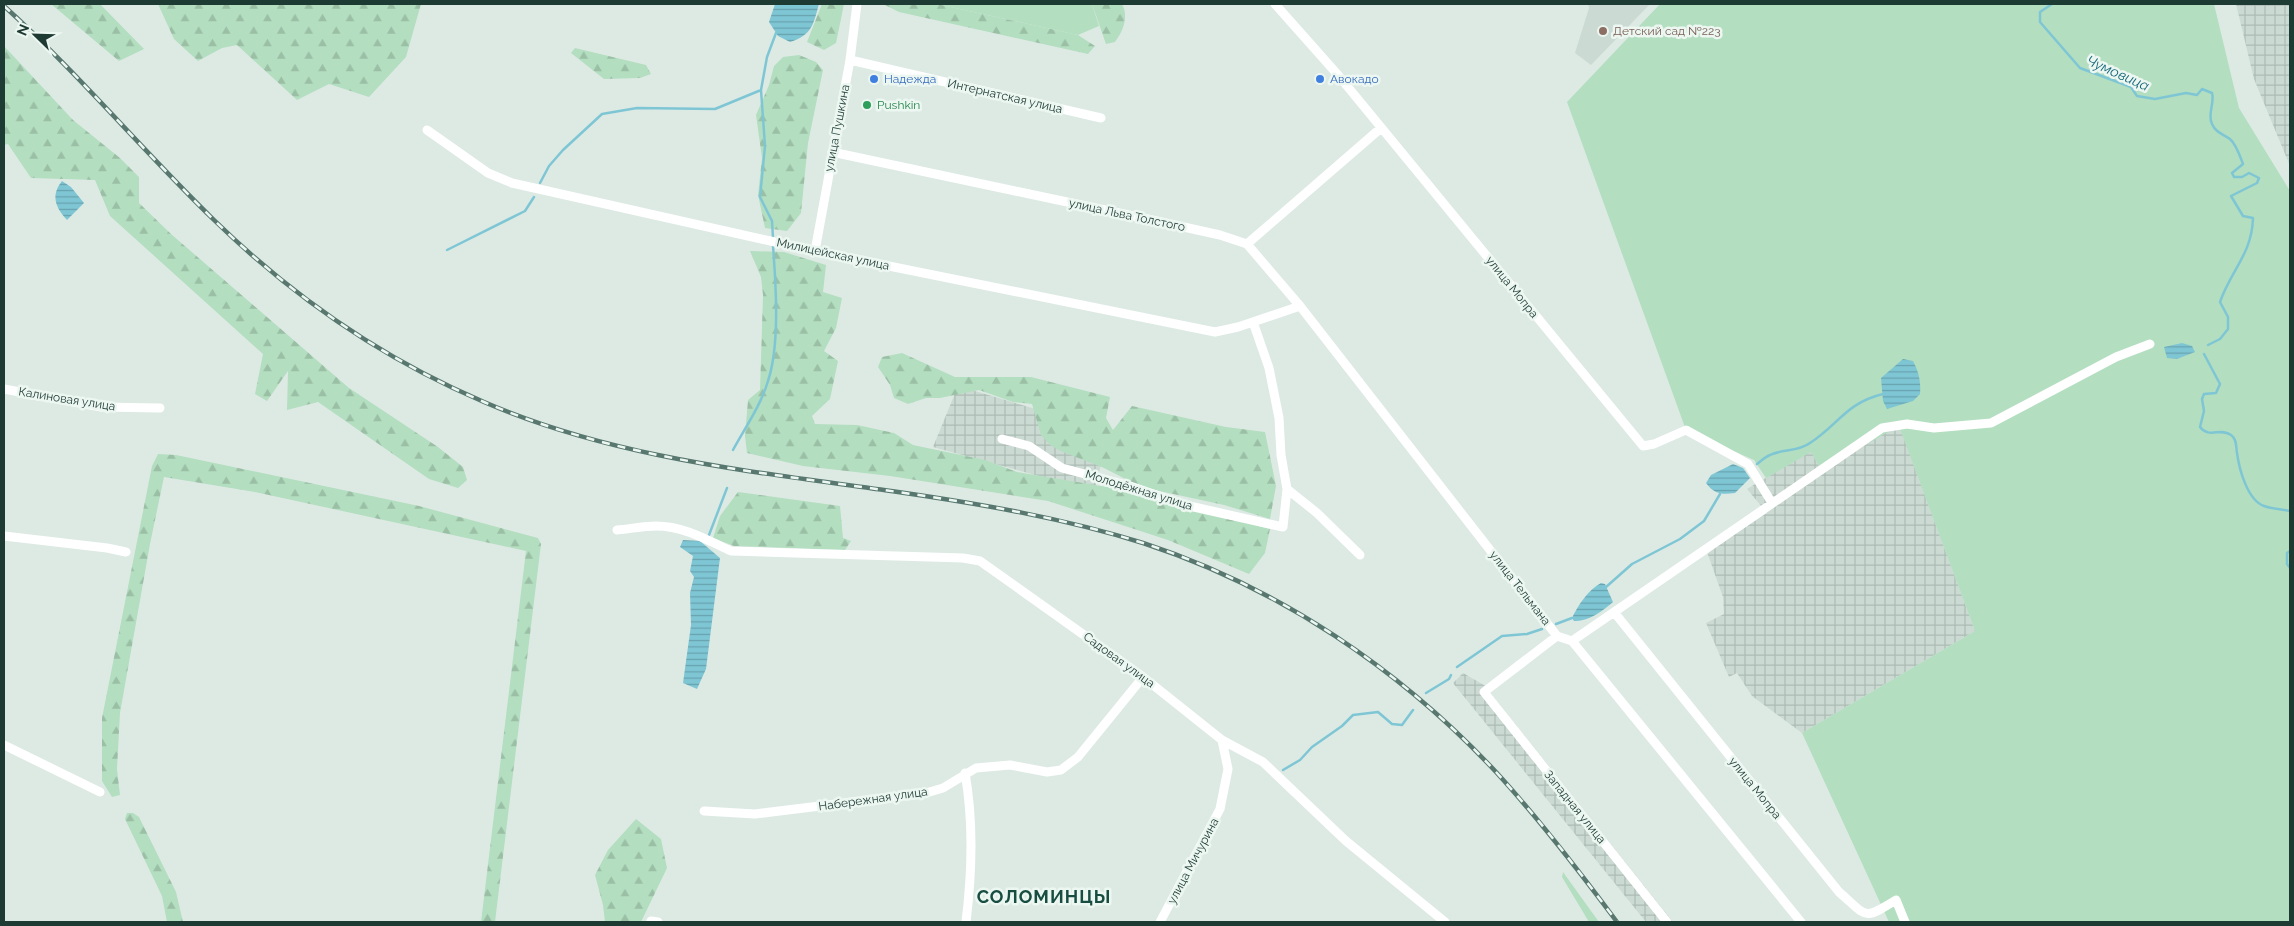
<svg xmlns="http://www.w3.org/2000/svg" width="2294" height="926" font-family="Raleway,sans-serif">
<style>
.built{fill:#cbdad3}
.industrial{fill:url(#industrial-grid)}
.green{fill:#b3dec0}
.forest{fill:url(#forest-firs)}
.water{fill:url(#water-rules)}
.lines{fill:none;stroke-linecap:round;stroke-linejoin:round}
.stream{stroke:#7fc6d5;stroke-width:2.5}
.minor{stroke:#fff;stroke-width:9}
.rail-casing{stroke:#57776f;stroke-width:4.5}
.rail{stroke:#edf7f2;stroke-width:2.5;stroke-dasharray:8;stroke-linecap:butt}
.education-dot{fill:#8d6e63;stroke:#edf7f2;stroke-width:2}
.shop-dot{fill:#3f7fe0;stroke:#edf7f2;stroke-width:2}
.leisure-dot{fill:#2e9e5b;stroke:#edf7f2;stroke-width:2}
.labels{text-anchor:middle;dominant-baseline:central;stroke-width:5;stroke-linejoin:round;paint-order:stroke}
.education-label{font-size:12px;fill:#785e54;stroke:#edf7f2;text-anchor:start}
.shop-label{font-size:12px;fill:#366cbe;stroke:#edf7f2;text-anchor:start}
.street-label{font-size:12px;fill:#1d3b33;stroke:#edf7f2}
.leisure-label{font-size:12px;fill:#27864d;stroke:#edf7f2;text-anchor:start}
.water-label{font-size:14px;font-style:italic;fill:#14677a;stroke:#edf7f2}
.district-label{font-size:18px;font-weight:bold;letter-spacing:1px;fill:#184e42;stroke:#edf7f2}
</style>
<defs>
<pattern id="industrial-grid" width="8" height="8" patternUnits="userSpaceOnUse" patternTransform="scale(1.25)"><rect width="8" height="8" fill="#cbdad3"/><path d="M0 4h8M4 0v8" fill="none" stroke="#aebcb6"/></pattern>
<pattern id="forest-firs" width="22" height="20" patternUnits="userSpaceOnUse" patternTransform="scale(1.25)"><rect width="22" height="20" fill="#b3dec0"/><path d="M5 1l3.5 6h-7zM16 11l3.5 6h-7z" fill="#9abfa5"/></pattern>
<pattern id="water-rules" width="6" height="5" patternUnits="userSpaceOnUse" patternTransform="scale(1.25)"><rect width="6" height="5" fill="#7fc6d5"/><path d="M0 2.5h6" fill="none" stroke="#67a2ad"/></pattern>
</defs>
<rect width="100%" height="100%" fill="#ddeae4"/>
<path class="built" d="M1588,4H1650L1591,65L1575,53L1589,8Z"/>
<path class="industrial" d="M2236,4H2290V166L2254,79Z
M958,386L1110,431L1094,491L933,447Z
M1899,425L1975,631L1802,733L1752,696L1737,673L1729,677L1706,623L1724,614L1723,597L1707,552L1767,513L1747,489L1811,451L1821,470Z
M1463,673L1484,685L1673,922H1646L1453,683Z"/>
<path class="green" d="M937,4H1092L1099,26L1078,35Z
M1660,4H2214L2239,108L2290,191V922H1889L1802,733L1975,631L1899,426L1821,470L1811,452L1766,478L1754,460L1686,430L1567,102Z
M1563,872L1599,922H1589L1562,877Z"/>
<path class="forest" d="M51,4H100L144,49L119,61Z
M158,4H421L406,57L369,97L329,84L297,100L237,45L222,48L198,61L174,39Z
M822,4H844L836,43L824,50L807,42Z
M883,4H937L1078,35L1095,46L1088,54L899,12Z
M1092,4H1122C1129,17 1123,31 1115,42L1106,44Z
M4,46L73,120L120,158L139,177V203L171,234L349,388L438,447L463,467L467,480L458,488L429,479L318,402L287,410L288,371L267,401L255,394L263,354L110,216L95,180L31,178L8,144L4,145Z
M575,48L646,65L651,74L640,78L604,79L571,53Z
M799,55L816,62L823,70L808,143L801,213L787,231L765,228L758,195L762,158L756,115L769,85L774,66L783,57Z
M750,251L784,252L826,265L823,292L842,298L836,328L824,351L838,361L830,399L812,416L815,424L857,425L894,433L913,445L985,460L1017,472L1107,487L1270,529L1265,553L1249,574L1168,540L1048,501L890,476L803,466L747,453L745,436L748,400L760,390L763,295L761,277Z
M902,353L955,377H1031L1110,397L1106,418L1113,430L1132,406L1226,427L1265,432L1276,486L1270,519L1224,505L1141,487L1104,468L1063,452L1050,445L1041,435L1032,404L1013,402L979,390L940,398H926L908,404L894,398L890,385L878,367L882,357Z
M158,454L176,455L419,506L538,538L541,544L495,922H481L526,551L255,492L164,477L150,544L120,713L117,769L120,795L112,797L102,781V718L152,466Z
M738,492L840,506L843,538L851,541L845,550L734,546L713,538L720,516Z
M127,813H133L139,817L176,892L183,922H167L162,896L125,819Z
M636,819L661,839L667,868L641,922H605L603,905L595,875L608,850Z"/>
<path class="water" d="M775,4H819C813,25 812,35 790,42L778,36L769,22Z
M62,181L71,187L84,203L67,220C56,208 50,196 62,181Z
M2182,343L2192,346L2195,352L2177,359L2167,358L2164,347Z
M1903,359L1913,361C1919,372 1921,382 1920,394L1913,401L1887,409L1883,401L1881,378Z
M1733,464L1743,468L1750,478L1735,493C1722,495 1714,494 1706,483L1711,475Z
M683,540L700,541L720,558L706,669L697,689L683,683L691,625L690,593L694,577L690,571L693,556L680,547Z
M1601,583L1605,584L1613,602C1603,611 1588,622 1574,621L1572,618C1578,605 1589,589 1601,583Z"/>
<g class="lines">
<path class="stream" d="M2052,4L2040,12V22L2080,68L2131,87L2137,96L2155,99L2186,93L2197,95L2202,89L2212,93C2215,103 2207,114 2212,124C2216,133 2223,134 2230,139C2236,144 2240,156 2243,164L2232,173L2234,177H2242L2249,173L2259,178L2257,183L2231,196L2243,216L2253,218C2252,254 2231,270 2220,302L2228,317V329L2220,339L2208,345
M540,183L549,166L563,150L602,114L637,108L715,109L761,90
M773,238L772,221L760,197L765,146L761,90L767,57L776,33
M447,250L525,211L534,197
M2204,354L2220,384L2216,393L2204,394L2202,399L2204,411L2200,427C2209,439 2221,427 2231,435C2237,439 2236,447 2237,453C2239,468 2247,500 2264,506C2272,509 2282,509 2290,511
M733,450C745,428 761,405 768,381C780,345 776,285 773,246
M1757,464C1761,461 1765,457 1770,455C1782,449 1798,452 1810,443C1839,424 1846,403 1883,394
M709,535L727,488
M2290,551L2287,553V564L2290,568
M1606,587L1632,564L1680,539L1704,521L1720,494
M1556,624L1572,618
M1457,667L1502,636L1527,634L1542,629
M1426,693L1449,679L1451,675
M1283,770L1300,760L1312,747L1342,726L1353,715L1378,712L1392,724L1402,725L1413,710"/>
<path class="minor" d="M1275,4L1338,75L1643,446L1654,444L1686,430L1748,464L1772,503
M850,60L1101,118
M427,130L488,173L512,183L815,251L1215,332L1238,327L1300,306
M832,152L1152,220L1220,235L1247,244L1381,128
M1247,244L1300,306L1557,636L1572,641L1801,922
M815,251L850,60L857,4
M1253,322L1269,368L1279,418L1281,455L1287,489L1317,513L1360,555
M4,389L101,407L160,408
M1002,439L1029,446L1062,468L1130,486L1185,505L1283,527L1287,489
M617,530C630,529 643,526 656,526C684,526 707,540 731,551L963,558L980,561L1143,677L1222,740L1263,762L1346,841L1445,922
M4,536L107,548L126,552
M1614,612L1839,892C1868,917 1862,921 1896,900L1905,922
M1557,636L1484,692L1667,922
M1572,641L1882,428L1907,424L1934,428L1991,423L2116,357L2150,344
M4,745L100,792
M965,773C974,823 972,873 966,922
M704,811L755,814L926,793L943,788L976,768L1010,765L1047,772L1061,770L1078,757L1143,677
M651,921L658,922
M1160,922L1220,809L1228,769L1222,740"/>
<g class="rail-casing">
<path id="rail" d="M4,6C78,73 142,150 214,220C292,296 383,359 484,402C616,459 758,472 898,492C981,504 1063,518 1143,543C1278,587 1400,669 1496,772C1540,820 1579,871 1617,922"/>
</g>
<use href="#rail" class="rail"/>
</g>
<circle class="education-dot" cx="1603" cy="31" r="5"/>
<g class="shop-dot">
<circle cx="874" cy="79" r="5"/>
<circle cx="1320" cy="79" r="5"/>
</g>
<circle class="leisure-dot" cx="867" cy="105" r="5"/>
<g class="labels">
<g class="education-label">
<text x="1613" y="31">Детский сад №223</text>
</g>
<g class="shop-label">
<text x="884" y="79">Надежда</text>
<text x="1330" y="79">Авокадо</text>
</g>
<g class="street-label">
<text transform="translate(1005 96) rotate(13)">Интернатская улица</text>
<text transform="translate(837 128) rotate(-79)">улица Пушкина</text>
<text transform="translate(1127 215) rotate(12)">улица Льва Толстого</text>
<text transform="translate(833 254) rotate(12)">Милицейская улица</text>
<text transform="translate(1512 287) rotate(51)">улица Мопра</text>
<text transform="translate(67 399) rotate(9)">Калиновая улица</text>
<text transform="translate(1139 490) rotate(17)">Молодёжная улица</text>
<text transform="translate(1520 588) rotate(52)">улица Тельмана</text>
<text transform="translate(1119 660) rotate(36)">Садовая улица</text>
<text transform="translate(1755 788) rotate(51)">улица Мопра</text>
<text transform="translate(873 799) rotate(-8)">Набережная улица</text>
<text transform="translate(1575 807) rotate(51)">Западная улица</text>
<text transform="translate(1193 861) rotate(-62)">улица Мичурина</text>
</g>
<g class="leisure-label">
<text x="877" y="105">Pushkin</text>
</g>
<g class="water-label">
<text transform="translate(2118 73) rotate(24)">Чумовица</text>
</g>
<g class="district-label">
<text x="1044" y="896">СОЛОМИНЦЫ</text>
</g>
</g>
<rect width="2294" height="926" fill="none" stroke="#1d3b33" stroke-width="10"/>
<g transform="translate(35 35) rotate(293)" stroke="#edf7f2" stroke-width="4" paint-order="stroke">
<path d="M0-4L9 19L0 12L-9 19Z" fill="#1d3b33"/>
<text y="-8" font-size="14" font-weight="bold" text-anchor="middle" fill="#1d3b33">N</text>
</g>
</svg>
